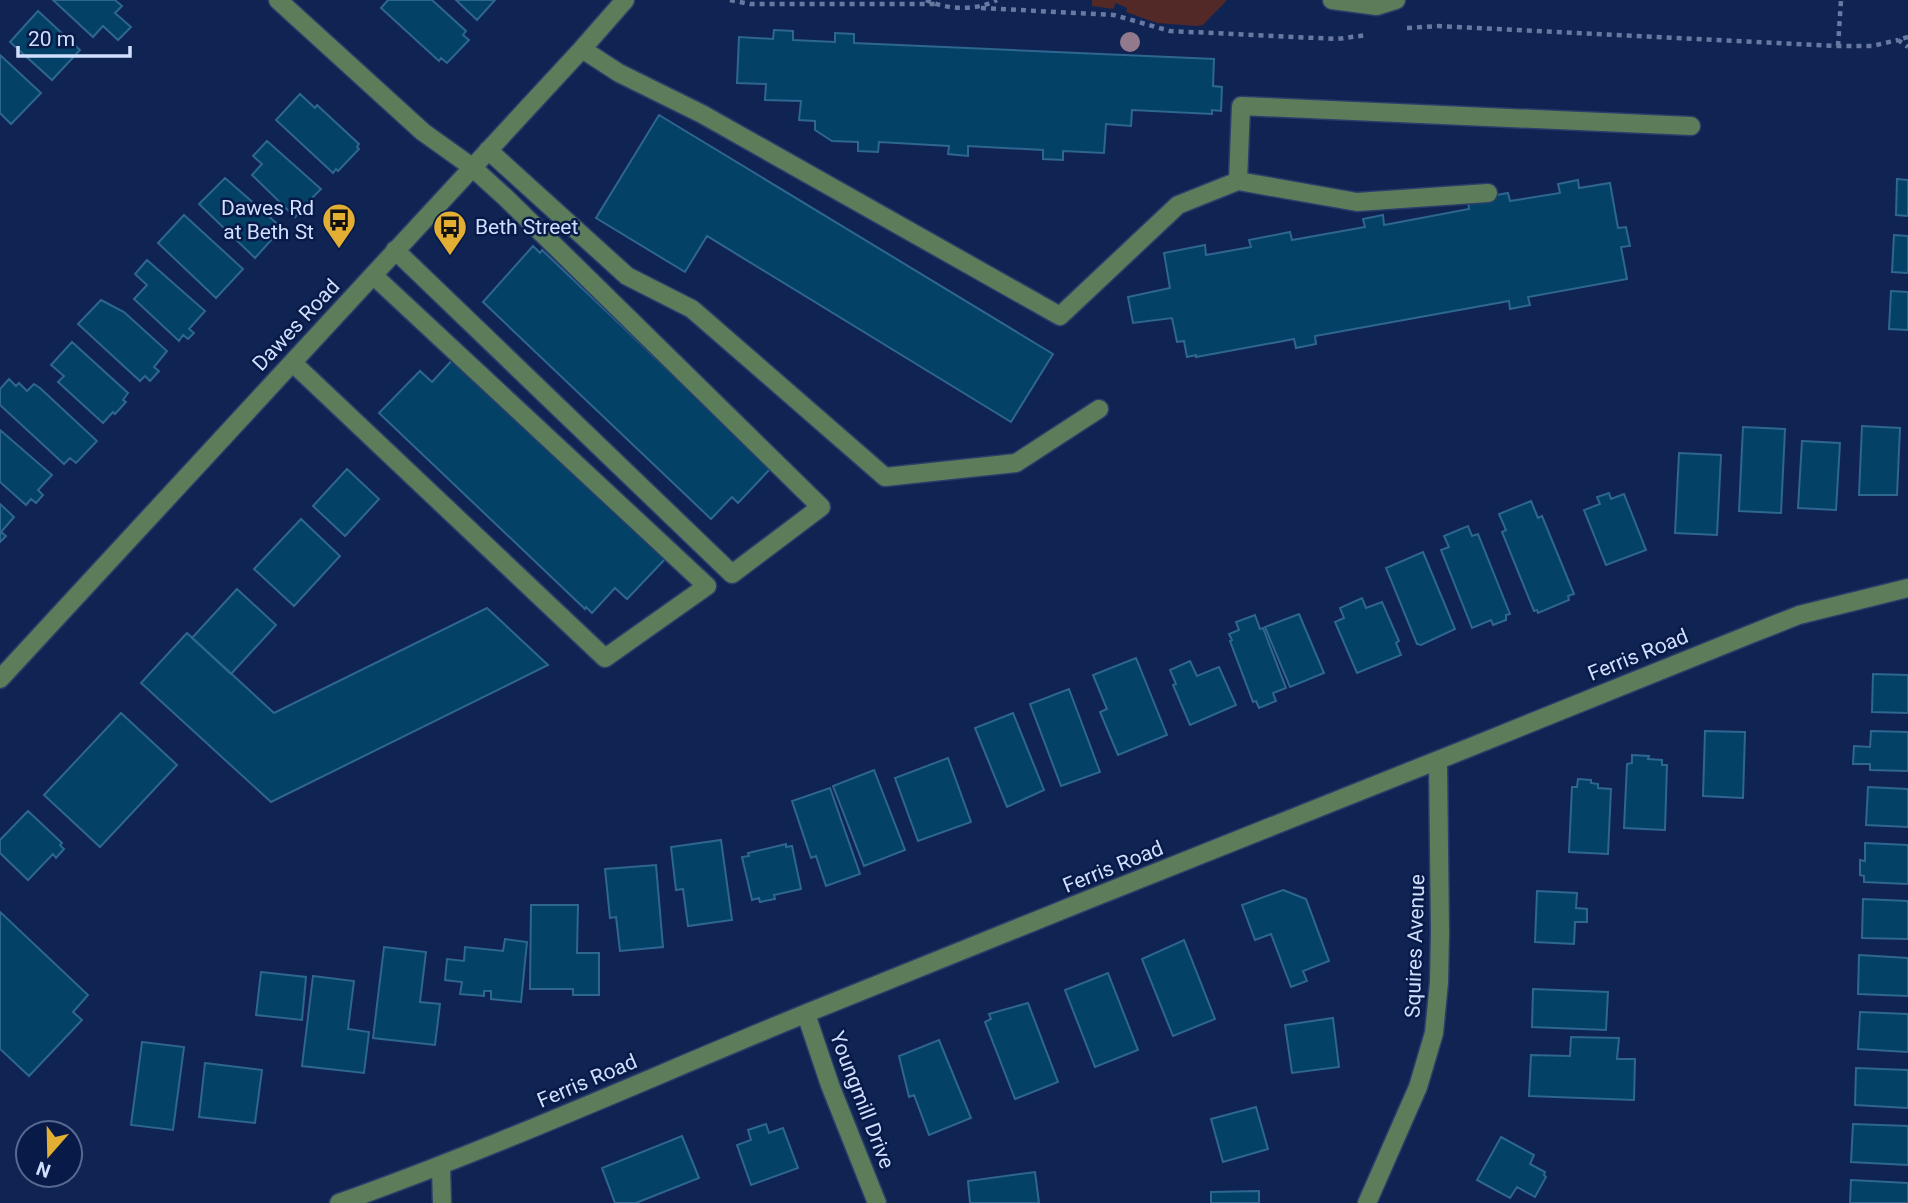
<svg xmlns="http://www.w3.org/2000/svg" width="1908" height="1203" font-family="Roboto,sans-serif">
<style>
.green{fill:#522927}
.building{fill:#044167;stroke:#2e6690;stroke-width:2}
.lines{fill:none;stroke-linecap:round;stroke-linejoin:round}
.minor-casing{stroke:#2b3e6b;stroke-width:21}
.path{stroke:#6779a0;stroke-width:4.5;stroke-dasharray:5 5;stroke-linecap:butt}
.minor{stroke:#5b7d5a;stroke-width:18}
.tree{fill:#927a8c}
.labels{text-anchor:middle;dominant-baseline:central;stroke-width:5;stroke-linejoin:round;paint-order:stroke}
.poi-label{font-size:21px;fill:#d0dffe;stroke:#071a48;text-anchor:end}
.street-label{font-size:21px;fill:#d0dffe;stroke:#071a48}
</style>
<rect width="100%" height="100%" fill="#102453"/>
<path class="green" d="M1092,0H1227L1203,25L1197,26L1157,23L1126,12L1127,8L1116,3L1113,9L1092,6Z"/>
<path class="building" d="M53,0H115L122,6L115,13L131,27L118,40L103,26L93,37Z
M388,0H432L466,31L463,35L469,40L447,63L441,58L439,61L381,8Z
M456,0H495L477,20Z
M38,11L80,50L52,80L10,42Z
M774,30L793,31V40L835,42V33L854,34V43L1214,59L1213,86L1222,87L1221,111L1212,110V114L1132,110L1131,126L1106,124L1104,153L1063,151V160L1043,159V150L968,146V156L948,154L949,146L879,142L878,152L858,151V142L832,141L815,130V121L799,120L801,101L765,100L766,84L737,83L739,37L773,39Z
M0,55L41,93L11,124L0,113Z
M300,94L315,108L317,105L359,144L357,147L359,149L338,171L336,169L333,173L276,120Z
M659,115L1053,354L1011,422L707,236L685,272L596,218Z
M267,141L321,189L307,203L312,208L305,215L301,211L295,217L252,175L262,164L253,156Z
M225,178L282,228L255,258L199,204Z
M1897,179L1908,180V216L1896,215Z
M1578,180L1579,188L1610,183L1618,228L1626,227L1630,246L1621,247L1627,279L1528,297L1530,305L1510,309L1509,301L1315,336L1316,344L1296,348L1294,339L1196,357V355L1187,357L1184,341L1177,342L1172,318L1133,323L1128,297L1170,288L1164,253L1205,245L1206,255L1251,247L1249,240L1290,232L1292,240L1365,227L1363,219L1383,215L1384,225L1469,209L1468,200L1508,193L1510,201L1560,193L1558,184Z
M184,215L243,269L216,298L158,243Z
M1894,235L1908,236V273L1892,272Z
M533,246L540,253L542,250L771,468L738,503L732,497L711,519L483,302Z
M147,260L205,311L189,329L194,333L188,339L183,335L179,341L134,299L147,285L135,274Z
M1891,291L1908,292V330L1889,329Z
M101,300L124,312L167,351L154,367L159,371L150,381L145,376L140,381L78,324Z
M72,342L128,393L123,400L126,402L115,414L113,412L103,423L58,382L64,376L51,365Z
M455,357L667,557L627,599L615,588L592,613L586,607L585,609L379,413L420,371L432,382Z
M9,379L16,386L19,383L27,391L34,384L40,388L97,441L76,463L70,458L64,464L0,405V389Z
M1862,426L1900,428L1897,495H1859Z
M1743,427L1785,429L1781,513L1739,511Z
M0,430L52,475L38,490L43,495L36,503L31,499L26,505L0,482Z
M1802,441L1840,443L1836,510L1798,508Z
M1679,453L1721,455L1717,535L1675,533Z
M347,469L379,499L345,536L313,506Z
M1609,493L1611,499L1624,494L1646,550L1606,565L1584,510L1600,504L1597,497Z
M1531,501L1538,518L1542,516L1574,594L1568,596L1569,600L1538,613L1537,610L1534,611L1502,532L1506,530L1499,514Z
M0,504L14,517L1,532L6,536L0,542Z
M301,519L340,556L294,606L254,569Z
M1468,526L1472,536L1478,534L1510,614L1506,615V620L1493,625L1491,620L1472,628L1441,550L1449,547L1444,536Z
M1423,552L1455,629L1421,645L1417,644L1386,568Z
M237,589L276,625L231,674L192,638Z
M1362,598L1366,608L1382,602L1399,641L1396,643L1401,655L1357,673L1335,622L1344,618L1340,608Z
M487,608L548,665L271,802L141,683L187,633L274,713Z
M1299,614L1324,673L1290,687L1265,627Z
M1255,615L1260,629L1263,628L1286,688L1273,693L1276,701L1259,708L1256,701L1253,702L1230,641L1232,640L1229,634L1239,630L1236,622Z
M1136,658L1167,735L1118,755L1100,712L1107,709L1093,675Z
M1190,661L1197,676L1219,667L1236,705L1190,725L1173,685L1176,684L1170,670Z
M1873,674L1908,675V713L1872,712Z
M1069,689L1100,772L1061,786L1030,704Z
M121,713L177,765L100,847L44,795Z
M1013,713L1044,790L1007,807L975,728Z
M1705,731L1745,732L1743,798L1703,796Z
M1871,731L1908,732V771L1870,770V764H1853L1854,746L1870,747Z
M1632,755L1649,756L1648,759L1662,760V765H1667L1665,830L1624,828L1627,764L1632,763Z
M948,758L971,822L918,841L895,778Z
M874,770L905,850L864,866L833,786Z
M1578,779L1591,780V783L1598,784V788L1611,789L1608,854L1569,852L1572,787H1577Z
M1868,787L1908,789V827L1866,825Z
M830,788L860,874L826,886L816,856L811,858L792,801Z
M28,811L62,843L60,845L64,849L56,858L53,854L28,880L0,853V840Z
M721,840L732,920L688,926L683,889L676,890L671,847Z
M1865,843L1908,845V884L1864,882V876L1860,875V860L1865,861Z
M786,844V847L792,846L801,889L774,895L775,899L760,902L759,898L752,900L742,857L749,856L748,853Z
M656,865L663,947L620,951L616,917L610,918L605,869Z
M1283,890L1306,899L1329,961L1303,971L1307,981L1291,987L1271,934L1255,940L1242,905Z
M1537,891L1577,893L1576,908L1587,909V922H1575L1574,944L1535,942Z
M1863,899L1908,901V939L1862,938Z
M531,905H578L577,953H599V995H573V989H530Z
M0,912L88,995L73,1012L82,1020L29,1076L0,1049Z
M505,939L527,942L521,1002L491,999V991H484V996L460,994L462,982L445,980L447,959L464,961L465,947L503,951Z
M1184,940L1215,1019L1173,1036L1142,959Z
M384,947L426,952L420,1002L440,1004L435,1045L373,1038Z
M1859,955L1908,958V996L1858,994Z
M261,972L306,977L302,1020L256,1015Z
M1108,973L1138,1050L1095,1067L1065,990Z
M313,976L354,981L348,1029L369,1032L364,1073L302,1066Z
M1533,989L1608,992L1606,1030L1532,1027Z
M1028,1003L1058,1082L1015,1099L985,1022L991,1019L989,1014Z
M1860,1012L1908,1014V1052L1858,1049Z
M1333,1018L1339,1067L1292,1073L1285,1025Z
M1571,1037L1619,1038L1617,1059H1635L1634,1100L1529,1096L1531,1055L1570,1056Z
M939,1040L971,1118L929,1135L914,1095L909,1097L899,1056Z
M142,1042L184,1047L173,1130L131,1125Z
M205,1063L262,1070L255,1123L199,1117Z
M1856,1068L1908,1070V1108L1855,1105Z
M1256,1107L1268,1149L1223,1162L1211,1119Z
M766,1124L769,1133L783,1128L798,1168L751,1185L737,1145L751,1140L748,1130Z
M1853,1124L1908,1126V1165L1851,1162Z
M682,1136L699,1178L636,1203H615L602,1168Z
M1501,1137L1534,1155L1530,1164L1545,1172L1544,1175L1546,1177L1535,1197L1517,1187L1510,1198L1477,1180Z
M1035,1172L1039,1203H970L968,1181Z
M1851,1180L1908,1183V1203H1850Z
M1259,1191V1203H1211V1192Z"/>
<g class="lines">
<g class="minor-casing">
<path id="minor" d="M278,0L423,132L472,167L505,197L821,507L732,574L395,250
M1332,0L1377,6L1396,0
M582,49L619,73L702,114L1060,316L1178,205L1238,181L1241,106L1691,126
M488,150L627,276L692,309L885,477L1016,463L1099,409
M1238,181L1357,202L1488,193
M293,363L605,658L707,586L373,275
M0,679L582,49L625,0
M806,1014L830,1085L877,1203
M441,1167L442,1203
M339,1203C497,1147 651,1077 807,1013C1121,885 1437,762 1751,634L1799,615L1908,588
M1367,1203L1418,1087L1434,1033L1439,982L1440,932L1438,762"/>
</g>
<path class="path" d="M730,0L750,4H935
M926,0C948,10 976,11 997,0
M981,8L1114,15L1170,31L1337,39L1367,35
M1407,28L1439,26L1838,46H1872L1898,40
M1908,37L1898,40L1908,47
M1838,46L1841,0"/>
<use href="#minor" class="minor"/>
</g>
<circle class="tree" cx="1130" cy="42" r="10"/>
<defs>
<g id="bus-pin" transform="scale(1.75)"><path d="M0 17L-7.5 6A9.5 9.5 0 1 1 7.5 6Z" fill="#e3ae34" stroke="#071a48"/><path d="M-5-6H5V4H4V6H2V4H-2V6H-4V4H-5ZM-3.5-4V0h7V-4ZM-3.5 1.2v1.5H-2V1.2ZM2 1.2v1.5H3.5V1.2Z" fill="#111"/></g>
</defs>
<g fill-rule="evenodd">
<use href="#bus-pin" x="339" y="220"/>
<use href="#bus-pin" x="450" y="227"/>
</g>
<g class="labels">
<g class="poi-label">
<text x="314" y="208">Dawes Rd<tspan x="314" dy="24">at Beth St</tspan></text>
<text x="475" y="227" text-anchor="start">Beth Street</text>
</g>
<g class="street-label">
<text transform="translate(296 325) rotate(-47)">Dawes Road</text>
<text transform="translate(1638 655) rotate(-22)">Ferris Road</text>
<text transform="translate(1113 867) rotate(-22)">Ferris Road</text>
<text transform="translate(1415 946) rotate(-88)">Squires Avenue</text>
<text transform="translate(587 1081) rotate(-23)">Ferris Road</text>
<text transform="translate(862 1100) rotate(69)">Youngmill Drive</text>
</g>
</g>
<g transform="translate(49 1154) rotate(200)"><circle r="33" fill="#071a48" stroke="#576991" stroke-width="2"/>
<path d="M0-5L12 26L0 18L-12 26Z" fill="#e3ae34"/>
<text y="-10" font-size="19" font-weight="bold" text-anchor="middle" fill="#d0dffe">N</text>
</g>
<path d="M18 46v10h112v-10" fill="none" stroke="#d0dffe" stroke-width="3.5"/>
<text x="28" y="46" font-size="21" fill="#d0dffe" stroke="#071a48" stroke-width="5" paint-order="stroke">20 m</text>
</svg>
